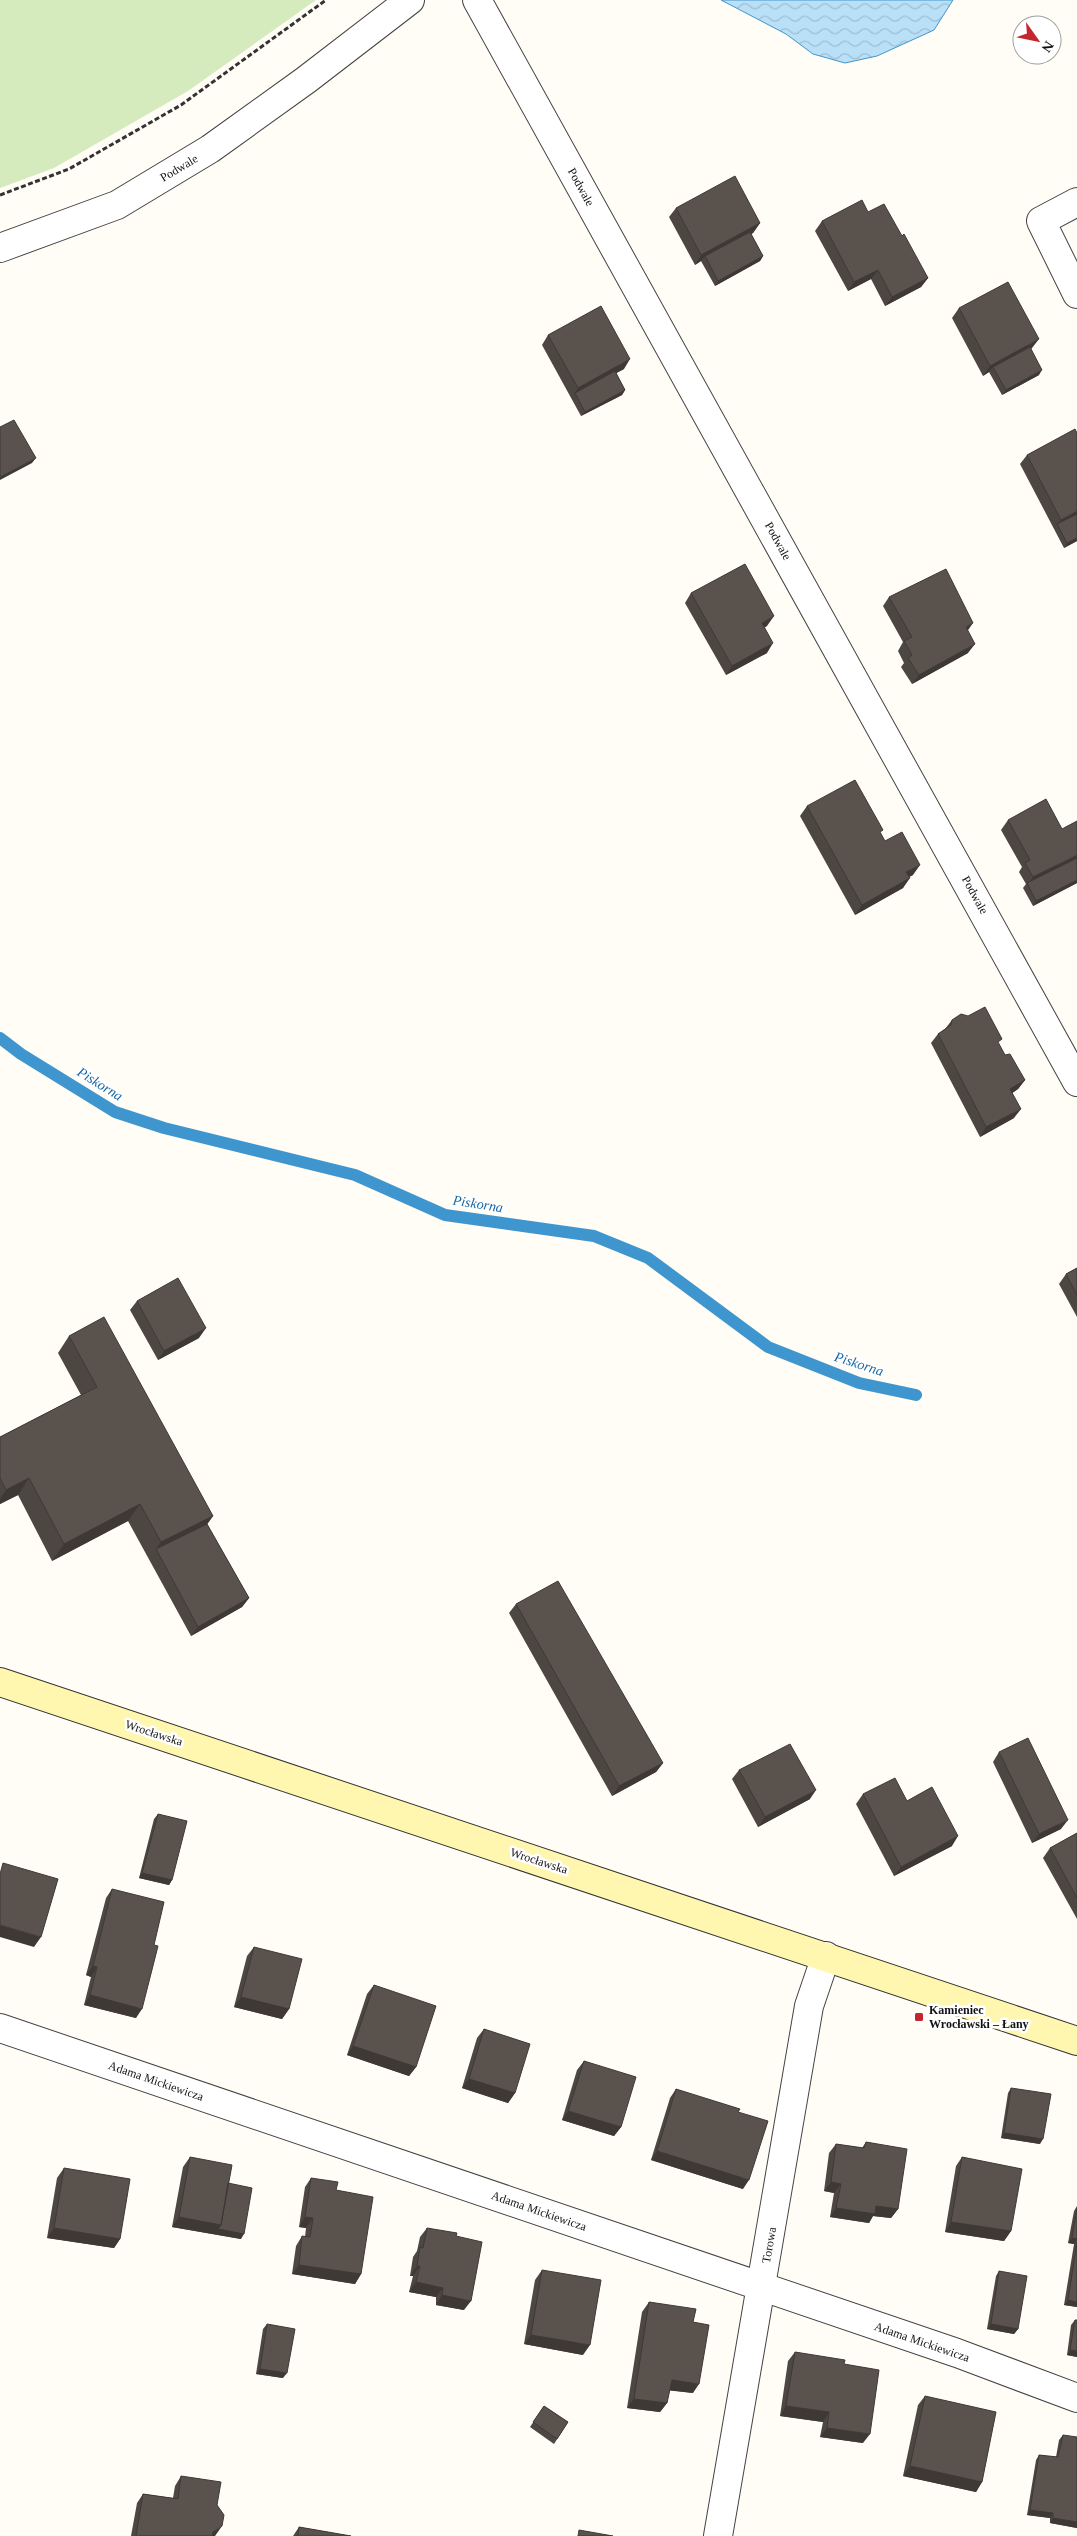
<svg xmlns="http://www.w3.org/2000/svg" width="1077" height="2536" font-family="Georgia,serif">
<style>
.grass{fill:#d5ebbd}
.water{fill:url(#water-waves);stroke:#3f96cf}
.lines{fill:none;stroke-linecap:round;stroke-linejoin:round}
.stream{stroke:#3f96cf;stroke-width:12}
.street-casing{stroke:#444;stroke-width:30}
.secondary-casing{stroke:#333;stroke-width:30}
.path{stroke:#333;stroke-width:3;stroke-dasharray:5 2.5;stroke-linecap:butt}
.street{stroke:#fff;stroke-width:28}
.secondary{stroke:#fff6b0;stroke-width:28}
.wall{fill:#4d4742}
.shaded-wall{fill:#3f3936}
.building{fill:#5a524d;stroke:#3f3936}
.poi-dot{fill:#c4262e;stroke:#fff;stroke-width:2}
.labels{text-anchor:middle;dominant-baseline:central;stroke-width:5;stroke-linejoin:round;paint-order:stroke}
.street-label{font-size:12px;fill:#111;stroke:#fff}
.poi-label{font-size:12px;font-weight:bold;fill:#111;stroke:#fff;text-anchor:start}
.water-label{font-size:14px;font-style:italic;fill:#1768a6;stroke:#fff}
</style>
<defs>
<pattern id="water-waves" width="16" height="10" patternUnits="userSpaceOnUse" patternTransform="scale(1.25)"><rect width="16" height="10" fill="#b9e0f7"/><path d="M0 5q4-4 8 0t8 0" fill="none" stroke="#9ebfd3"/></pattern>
</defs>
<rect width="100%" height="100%" fill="#fffdf5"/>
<path class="grass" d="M0,0H316L188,91L54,168L0,188Z"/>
<path class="water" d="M721,0H953L934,30L877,56L845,63L813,54L786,34Z"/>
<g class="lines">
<path class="stream" d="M0,1038L21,1054L115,1112L164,1128L355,1175L445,1215L594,1236L648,1258L768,1347L859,1383L916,1395"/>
<g class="street-casing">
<path id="street" d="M477,0L1077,1082
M1077,202L1041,221L1077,294
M0,248L117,205L210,149L306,80L410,0
M0,2028L957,2353L1077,2398
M718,2536L809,2006L826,1956"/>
</g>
<g class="secondary-casing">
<path id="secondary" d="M0,1682L1077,2041"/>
</g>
<path class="path" d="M0,195L69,169L181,105L326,0"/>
<use href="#street" class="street"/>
<use href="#secondary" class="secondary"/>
</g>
<path class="wall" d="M676,208L760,223L753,233L751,234L763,256L760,261L715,286L701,261L695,265L669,217Z
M868,212L902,236L928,278L921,287L885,306L871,279L848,291L815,231L822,221Z
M959,308L1032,348L1031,349L1039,375L1002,395L989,372L983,376L952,318Z
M548,335L624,369L616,373L625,390L622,395L581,416L542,345Z
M1027,455L1077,541L1064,548L1020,464Z
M691,593L767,626L765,627L767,653L726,675L685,603Z
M889,597L968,631V653L912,684L901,667L904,663L898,651L903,642L883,606Z
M807,806L885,841L913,875L909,877L903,888L855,915L800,816Z
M1008,820L1077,883L1033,906L1023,888L1026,884L1019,872L1022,867L1001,830Z
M952,1020L999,1044L1005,1055L1025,1080L1018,1089L1012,1093L1014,1118L980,1137L931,1043L938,1034L945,1029Z
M1077,1268V1317L1059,1284L1066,1274Z
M137,1301L199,1338L158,1360L130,1310Z
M69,1336L213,1516L207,1524L249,1598L242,1607L191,1636L128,1521L52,1561L18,1495L0,1504V1437L81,1395L58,1353Z
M516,1604L663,1763L656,1772L612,1796L509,1613Z
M999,1752L1061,1829L1032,1843L993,1762Z
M739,1770L810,1799L758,1827L732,1779Z
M863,1794L907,1801L952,1846L894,1876L856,1804Z
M158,1814L172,1880L169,1885L139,1878L154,1819Z
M1077,1833V1919L1043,1858L1050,1848Z
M112,1889L154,1945L136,2018L84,2005L91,1977L86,1975L106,1898Z
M254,1947L289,2009L282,2019L234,2007L247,1956Z
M374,1985L416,2067L409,2076L347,2055L367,1994Z
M484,2029L515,2093L508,2103L462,2088L477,2038Z
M584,2061L621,2127L614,2136L562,2120L577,2070Z
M1011,2088L1040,2144L1001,2138L1008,2093Z
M676,2089L738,2112L743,2189L651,2160L670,2098Z
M866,2142L898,2209L891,2218L873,2216L869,2223L830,2217L834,2193L824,2191L829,2153L836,2144L862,2148Z
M190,2157L228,2183L241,2239L172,2227L183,2167Z
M962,2157L1011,2231L1004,2241L945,2232L956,2166Z
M64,2168L120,2239L114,2248L47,2238L57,2178Z
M311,2178L336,2190L361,2274L355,2284L292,2274L296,2246L302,2236L305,2237L306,2228L299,2227L305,2187Z
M1077,2206V2307L1064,2305L1074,2244L1068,2243L1074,2211Z
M427,2228L456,2236L464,2310L436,2305V2297L409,2292L413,2276H410L413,2257L417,2251L420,2237Z
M542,2270L583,2355L524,2344L535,2280Z
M999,2271L1018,2329L1014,2334L987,2329L996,2276Z
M649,2302L693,2322V2393L669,2390L667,2403L660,2412L627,2408L642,2312Z
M1075,2320H1077V2357L1067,2355L1071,2325Z
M267,2324L283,2378L256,2374L263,2329Z
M795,2352L844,2364L863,2443L820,2437L823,2422L780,2416L788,2361Z
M925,2396L982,2482L976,2492L903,2476L918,2405Z
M544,2406L568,2422L554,2444L530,2427Z
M1063,2435L1077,2528L1050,2523V2518L1027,2515L1036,2460L1039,2455L1056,2457L1059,2440Z
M181,2476L217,2505L215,2536H131L137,2503L143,2494L173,2498L175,2486Z
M299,2527L351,2536H293Z"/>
<path class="shaded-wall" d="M760,223L753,233L706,258L705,256L701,261L695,265L701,255Z
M763,256L760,261L715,286L718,281Z
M878,270L871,279L848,291L854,282Z
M928,278L921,287L885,306L892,297Z
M1039,339L1032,348L994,370L993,367L989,372L983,376L990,366Z
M630,359L624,369L576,395L575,393L578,388Z
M1042,370L1039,375L1002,395L1006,390Z
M625,390L622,395L581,416L585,412Z
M36,458L32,463L0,480V477Z
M1077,511V517L1057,524L1061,520Z
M1077,538V541L1064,548L1067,543Z
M774,616L767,626L756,632L762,623Z
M973,623L966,633V627Z
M773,643L767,653L726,675L732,666Z
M975,644L968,653L912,684L919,675Z
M1077,855V861L1028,885L1033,877Z
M920,865L913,875L900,881L906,872Z
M910,878L903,888L855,915L862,905Z
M1077,880V883L1033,906L1036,901Z
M1025,1080L1018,1089L1004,1099L1010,1089Z
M1021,1109L1014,1118L980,1137L986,1127Z
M206,1328L199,1338L158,1360L164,1351Z
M29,1478L18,1495L0,1504V1499L6,1490Z
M140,1504L128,1521L52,1561L64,1544Z
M213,1516L201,1533L156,1549L161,1542Z
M249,1598L242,1607L191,1636L198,1627Z
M663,1763L656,1772L612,1796L619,1786Z
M816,1790L810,1799L758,1827L765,1817Z
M1068,1820L1061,1829L1032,1843L1039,1834Z
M958,1836L952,1846L894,1876L901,1867Z
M142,1873L172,1880L169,1885L139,1878Z
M0,1925L41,1937L34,1947L0,1937Z
M93,1966L97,1967L91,1977L86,1975Z
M90,1995L142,2009L136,2018L84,2005Z
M241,1997L289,2009L282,2019L234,2007Z
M353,2046L416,2067L409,2076L347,2055Z
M469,2079L515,2093L508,2103L462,2088Z
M568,2111L621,2127L614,2136L562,2120Z
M1004,2133L1043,2139L1040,2144L1001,2138Z
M657,2151L749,2180L743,2189L651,2160Z
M831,2182L841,2184L834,2193L824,2191Z
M876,2206L898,2209L891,2218L873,2216L869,2223L830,2217L836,2208Z
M179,2217L221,2225L244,2234L241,2239L172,2227Z
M305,2217L313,2218L306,2228L299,2227Z
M951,2222L1011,2231L1004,2241L945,2232Z
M54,2228L120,2239L114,2248L47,2238Z
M1072,2238L1077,2239L1074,2244L1068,2243Z
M299,2265L361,2274L355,2284L292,2274Z
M417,2266H420L413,2276H410Z
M416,2282L443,2288L436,2297L409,2292Z
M442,2295L471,2301L464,2310L436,2305Z
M1068,2300L1077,2302V2307L1064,2305Z
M991,2324L1018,2329L1014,2334L987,2329Z
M531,2335L590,2345L583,2355L524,2344Z
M1070,2350L1077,2351V2357L1067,2355Z
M260,2369L287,2373L283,2378L256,2374Z
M672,2380L699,2384L693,2393L665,2390Z
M634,2399L667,2403L660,2412L627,2408Z
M786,2406L829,2412L823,2422L780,2416Z
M827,2428L870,2434L863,2443L820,2437Z
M910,2466L982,2482L976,2492L903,2476Z
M1030,2510L1053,2513L1050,2518L1027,2515Z
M1053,2518L1077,2522V2528L1050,2523Z
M222,2526L215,2536H210L213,2532Z"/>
<path class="building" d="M735,176L760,223L701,255L676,208Z
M862,200L868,212L884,204L902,236L904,234L928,278L892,297L878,270L854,282L822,221Z
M750,232L763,256L718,281L705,256Z
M1008,282L1039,339L990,366L959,308Z
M601,306L630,359L578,388L548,335Z
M1030,347L1042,370L1006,390L993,367Z
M615,371L625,390L585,412L575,393Z
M14,420L36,458L0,477V427Z
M1075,429L1077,433V511L1061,520L1027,455Z
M1077,514V538L1067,543L1057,524Z
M745,564L774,616L762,623L773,643L732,666L691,593Z
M946,569L973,623L966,627L975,644L919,675L908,658L912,655L904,641L912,637L889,597Z
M855,780L883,830L880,832L885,841L902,832L920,865L906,872L910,878L862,905L807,806Z
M1046,799L1062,829L1077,821V855L1033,877L1025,863L1030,860L1008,820Z
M1077,858V880L1036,901L1027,883Z
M985,1007L1002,1039L998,1042L1005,1055L1010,1054L1025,1080L1010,1089L1021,1109L986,1127L938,1034L951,1025L952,1020L961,1014L968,1016Z
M1077,1268V1295L1066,1274Z
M178,1278L206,1328L164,1351L137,1301Z
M104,1317L213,1516L161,1542L140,1504L64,1544L29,1478L6,1490L0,1478V1437L97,1387L69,1336Z
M207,1524L249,1598L198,1627L156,1549Z
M558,1581L663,1763L619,1786L516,1604Z
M1028,1738L1068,1820L1039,1834L999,1752Z
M790,1744L816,1790L765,1817L739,1770Z
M895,1778L907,1801L932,1787L958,1836L901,1867L863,1794Z
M158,1814L187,1821L172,1880L142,1873Z
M1077,1833V1898L1050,1848Z
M3,1863L58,1879L41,1937L0,1925V1874Z
M112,1889L164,1902L154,1945L158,1946L142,2009L90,1995L97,1967L93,1966Z
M254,1947L302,1959L289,2009L241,1997Z
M374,1985L436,2006L416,2067L353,2046Z
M484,2029L530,2044L515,2093L469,2079Z
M584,2061L636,2077L621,2127L568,2111Z
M1011,2088L1051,2094L1043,2139L1004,2133Z
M676,2089L740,2109L738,2112L768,2121L749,2180L657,2151Z
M866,2142L907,2149L898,2209L876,2206L875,2214L836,2208L841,2184L831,2182L836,2144L864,2148Z
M190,2157L232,2165L221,2225L179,2217Z
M962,2157L1022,2169L1011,2231L951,2222Z
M64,2168L130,2179L120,2239L54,2228Z
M311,2178L338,2182L336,2190L373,2197L361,2274L299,2265L302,2236L310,2237L313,2218L305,2217Z
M228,2183L252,2188L244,2234L218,2229L221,2225Z
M1077,2208V2239L1072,2238Z
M427,2228L457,2233L456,2236L482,2242L471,2301L442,2295L443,2288L416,2282L420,2266H417L420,2247L423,2248Z
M1077,2242V2302L1068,2300Z
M542,2270L601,2280L590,2345L531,2335Z
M999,2271L1027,2276L1018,2329L991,2324Z
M649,2302L696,2309L693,2322L709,2325L699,2384L672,2380L667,2403L634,2399Z
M1075,2320H1077V2351L1070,2350Z
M267,2324L295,2329L287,2373L260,2369Z
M795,2352L845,2360L844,2364L879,2370L870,2434L827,2428L829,2412L786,2406Z
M925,2396L996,2412L982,2482L910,2466Z
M544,2406L568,2422L557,2439L533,2422Z
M1063,2435L1077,2437V2522L1053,2518V2513L1030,2510L1039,2455L1058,2457Z
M181,2476L221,2482L217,2505L224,2515L222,2526L213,2532L212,2536H136L143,2494L178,2499Z
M299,2527L351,2536H298Z
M579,2530L613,2536H578Z"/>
<rect class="poi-dot" x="914" y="2012" width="10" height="10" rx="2.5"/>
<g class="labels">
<g class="street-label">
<text transform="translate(179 168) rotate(-31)">Podwale</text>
<text transform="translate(581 187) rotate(61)">Podwale</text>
<text transform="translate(778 541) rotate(61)">Podwale</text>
<text transform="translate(975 895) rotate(61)">Podwale</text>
<text transform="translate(154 1733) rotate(18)">Wrocławska</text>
<text transform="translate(539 1861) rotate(18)">Wrocławska</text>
<text transform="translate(156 2081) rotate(19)">Adama Mickiewicza</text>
<text transform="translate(539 2211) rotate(19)">Adama Mickiewicza</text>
<text transform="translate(769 2245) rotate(-80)">Torowa</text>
<text transform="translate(922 2342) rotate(19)">Adama Mickiewicza</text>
</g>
<g class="poi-label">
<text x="929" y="2010">Kamieniec<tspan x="929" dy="14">Wrocławski – Łany</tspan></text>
</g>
<g class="water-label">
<text transform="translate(100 1084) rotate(32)">Piskorna</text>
<text transform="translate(478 1204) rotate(9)">Piskorna</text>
<text transform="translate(859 1364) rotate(18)">Piskorna</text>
</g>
</g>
<g transform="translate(1037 40) rotate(123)"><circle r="24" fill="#ffffff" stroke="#a0a0a0"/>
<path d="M0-4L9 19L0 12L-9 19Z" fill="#c4262e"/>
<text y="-8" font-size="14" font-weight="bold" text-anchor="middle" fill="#111111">N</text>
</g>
</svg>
